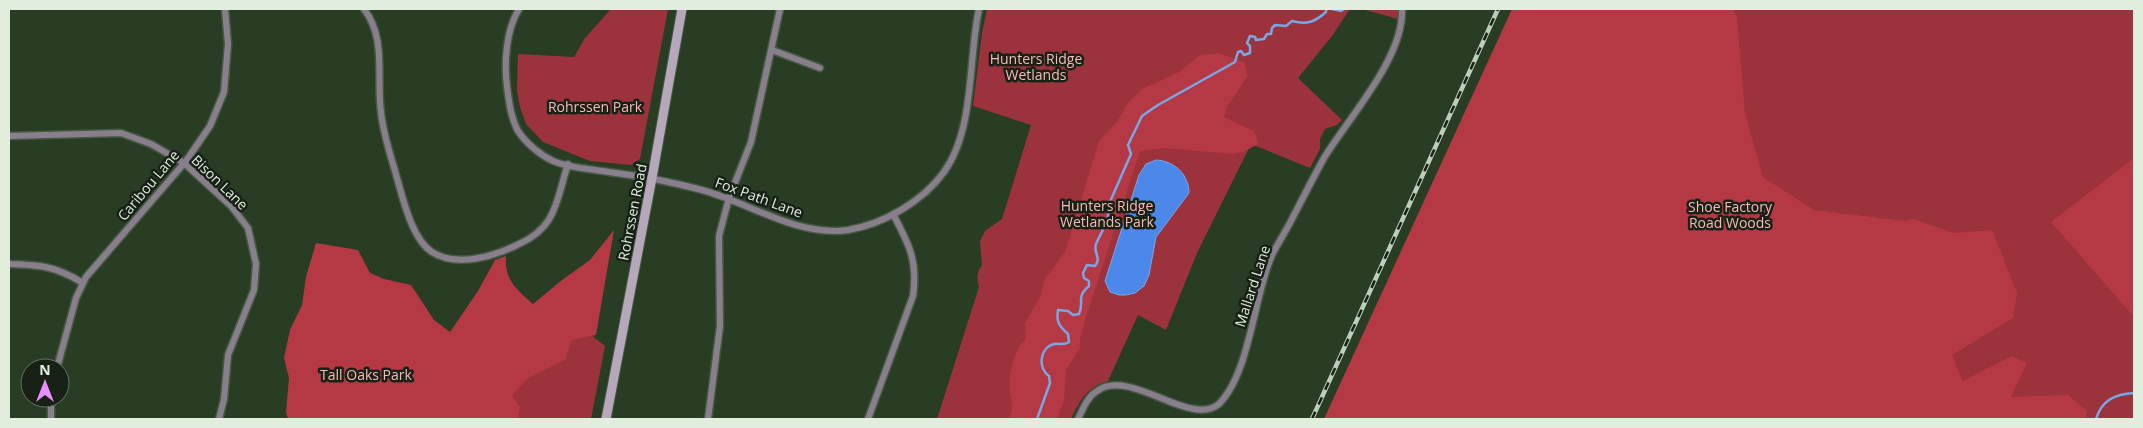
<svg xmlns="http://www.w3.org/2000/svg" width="2143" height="428" font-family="'Open Sans',sans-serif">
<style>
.green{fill:#9c323b}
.forest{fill:#b53944}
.water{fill:#4b88e9;stroke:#78a7e6}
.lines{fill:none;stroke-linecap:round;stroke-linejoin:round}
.stream{stroke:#78a7e6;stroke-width:2.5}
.street-casing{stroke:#465942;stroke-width:9}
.secondary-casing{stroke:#465942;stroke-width:11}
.street{stroke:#897f8c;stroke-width:6}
.secondary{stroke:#b7a7bb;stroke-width:9}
.rail-casing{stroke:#bfcdbc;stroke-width:4.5}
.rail{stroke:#182116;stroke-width:2.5;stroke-dasharray:8;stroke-linecap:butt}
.labels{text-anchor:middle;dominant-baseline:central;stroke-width:5;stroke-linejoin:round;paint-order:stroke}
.park-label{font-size:14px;fill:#f9b8b7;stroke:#182116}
.street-label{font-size:14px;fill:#e1eede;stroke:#182116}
</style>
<rect width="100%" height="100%" fill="#293d24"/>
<path class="green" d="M611,9H668L640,159L631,165L590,161L543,142L526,124L520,107L517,91L518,54L574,57L585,38Z
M987,9H1350L1332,36L1298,78L1342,120L1337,125L1325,129L1320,139V149L1310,168L1251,144L1197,253L1166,330L1138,315L1108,381C1087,387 1080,400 1071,419H937L979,287C977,280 976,271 982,266L980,241L985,231L1002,219L1031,125L973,106L982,33Z
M1362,9H1399L1398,19Z
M1515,9H2134V419H1326Z
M571,319L605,346L591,419H293L287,416L332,339L426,354Z"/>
<path class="forest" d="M1512,9H1733L1737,17L1745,113L1763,177L1814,210L1905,221L1913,219L1954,233L1992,230L2017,293L2013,318L1952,355L1963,381L2012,356L2027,363L2011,397L2068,395L2087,411L2085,419H1324Z
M1218,53L1244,62L1248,75L1227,107L1224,117L1254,131L1258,144L1243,152L1232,154L1165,148L1140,151L1086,317L1080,339V348L1066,370L1064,401L1057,419H1009C1014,407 1012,405 1010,393C1008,373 1013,352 1026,338L1025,323L1040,297L1045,279L1065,252L1099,141L1117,122L1127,104L1142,89L1179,72L1200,55Z
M2134,158V317L2051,222Z
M614,230L596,335L572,340L565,360L527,379L512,396L520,407L518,419H288L286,412L289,378L284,358L290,330L302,305L306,277L316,243L358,250L370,273L384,279L411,285L434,320L450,332L478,291L495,260L506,256C504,279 516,289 533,304L562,280L590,260Z"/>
<path class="water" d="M1156,160C1175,161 1189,175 1189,193L1156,237L1149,275L1144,286L1135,293L1126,295H1119L1110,292L1105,281L1139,175L1146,164Z"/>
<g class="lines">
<path class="stream" d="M1332,9L1341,11L1344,9
M1037,419L1050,383L1049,376C1038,369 1039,348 1054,344C1060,343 1063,346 1069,342L1068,334C1059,326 1056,322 1058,310L1068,311L1073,315L1079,314C1085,301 1075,298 1089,286V281L1084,278L1083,273L1087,265L1095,266C1102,258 1093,253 1096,244C1102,230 1110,221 1109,204L1131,154L1128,145L1142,116L1158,105L1235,62L1238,52L1241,51L1244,55L1250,53V46L1247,43L1250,36L1255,37L1256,40L1264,39L1267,34H1271L1272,28L1275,25L1286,26L1292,21C1307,25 1315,22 1326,12V9
M2096,419C2102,400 2115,394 2134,393"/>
<g class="street-casing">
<path id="street" d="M364,9C387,39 376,77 381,112C383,134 391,156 397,178C403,199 412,239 432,252C457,268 495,256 519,244C557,227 556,201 568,164
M519,9C506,30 504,62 507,87C509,102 511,118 518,131C526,143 540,155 553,161C569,168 591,169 609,172C640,176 672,182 702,190C750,203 797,237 848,230C884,224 923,201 944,172C975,129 968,59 979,9
M772,50L820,68
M9,136L121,133L151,144L184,163L231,206L248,228L256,264L254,290L228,355L224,399L219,419
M9,264C41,265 55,266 83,283
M57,368L76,298L86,277L186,161L210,126L224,92L228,44L225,9
M51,419V398
M708,419L720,326L719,236L729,198L751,142L780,9
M868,419L913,296C918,261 909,244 893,214
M1078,419C1083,409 1087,397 1097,391C1130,367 1190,428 1219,404C1250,373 1254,295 1272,255C1278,243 1286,231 1292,219C1303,198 1313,178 1324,158C1349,117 1404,58 1402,9"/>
</g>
<g class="secondary-casing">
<path id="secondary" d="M606,419L652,178L682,9"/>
</g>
<use href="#street" class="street"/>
<use href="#secondary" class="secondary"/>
<g class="rail-casing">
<path id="rail" d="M1312,419L1498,9"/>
</g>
<use href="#rail" class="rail"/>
</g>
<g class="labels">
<g class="park-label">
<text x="1036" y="58">Hunters Ridge<tspan x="1036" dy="16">Wetlands</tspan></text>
<text x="595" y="106">Rohrssen Park</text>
<text x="1107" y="205">Hunters Ridge<tspan x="1107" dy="16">Wetlands Park</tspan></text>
<text x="1730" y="206">Shoe Factory<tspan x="1730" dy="16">Road Woods</tspan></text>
<text x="366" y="374">Tall Oaks Park</text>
</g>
<g class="street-label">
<text transform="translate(220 182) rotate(44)">Bison Lane</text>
<text transform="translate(148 185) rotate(-50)">Caribou Lane</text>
<text transform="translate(759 197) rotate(20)">Fox Path Lane</text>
<text transform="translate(632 212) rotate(-79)">Rohrssen Road</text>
<text transform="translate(1252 286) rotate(-72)">Mallard Lane</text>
</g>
</g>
<rect width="2143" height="428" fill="none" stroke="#e1eede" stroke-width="20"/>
<g transform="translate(45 383)"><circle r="24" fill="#182116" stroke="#687366"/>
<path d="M0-4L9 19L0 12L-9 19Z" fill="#e88eff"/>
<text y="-8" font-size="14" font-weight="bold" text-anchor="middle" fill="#e1eede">N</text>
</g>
</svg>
